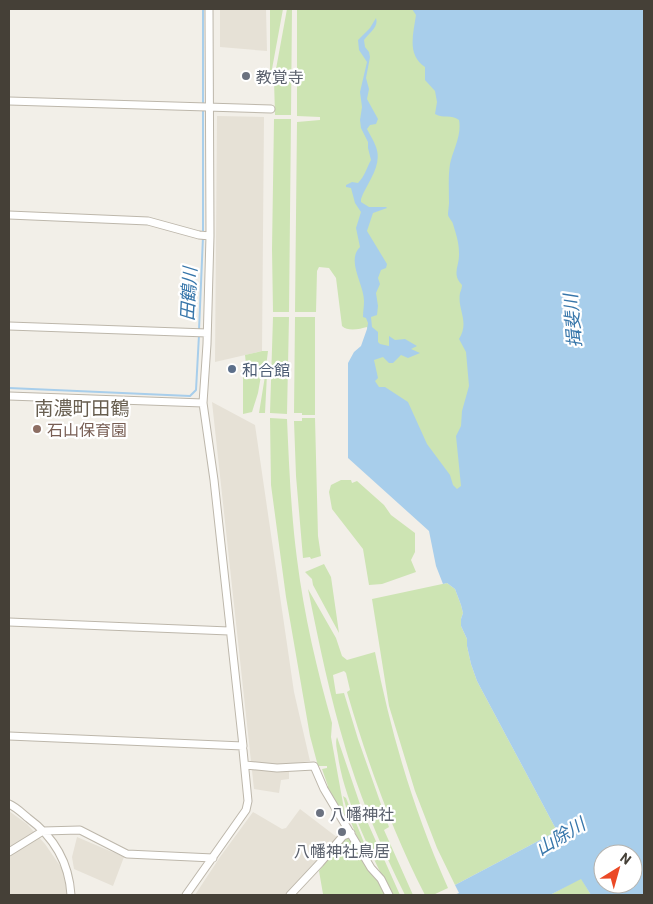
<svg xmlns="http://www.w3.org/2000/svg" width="653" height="904" font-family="Barlow,'Noto Sans JP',sans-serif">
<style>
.residential{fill:#e6e1d6}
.green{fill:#cde4b3}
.water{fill:#a8ceeb;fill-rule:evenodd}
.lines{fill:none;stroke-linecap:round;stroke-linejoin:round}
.stream{stroke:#a8ceeb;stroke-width:2}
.street-casing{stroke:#bdb7ab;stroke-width:9}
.street{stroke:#fff;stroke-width:7}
.worship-dot{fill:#6b7280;stroke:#fff;stroke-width:2}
.service-dot{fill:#5c6f8a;stroke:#fff;stroke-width:2}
.education-dot{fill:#8d6e63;stroke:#fff;stroke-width:2}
.labels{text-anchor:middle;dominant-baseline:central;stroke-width:4.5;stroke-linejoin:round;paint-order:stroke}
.worship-label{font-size:16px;fill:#5b616d;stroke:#fff;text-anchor:start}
.service-label{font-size:16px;fill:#4e5e75;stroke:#fff;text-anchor:start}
.education-label{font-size:16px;fill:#785e54;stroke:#fff;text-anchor:start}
.water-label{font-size:18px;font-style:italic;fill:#3776aa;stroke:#fff}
.quarter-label{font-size:19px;fill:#675e4f;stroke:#fff}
</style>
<rect width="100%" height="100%" fill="#f2efe8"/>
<path class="residential" d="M220,9H266L267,51L220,47Z
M217,116L264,117L262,351L215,362Z
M212,402L255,425L294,692L310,761L289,764V779L281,780L279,793L254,789Z
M300,809L338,838L286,895H195L220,857L253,812L282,829L286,828Z
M9,811L27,824L45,844L63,870L67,895H9Z
M77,837L124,857L113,886L74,869L72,857Z"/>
<path class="green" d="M270,9H283L270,80Z
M287,9H292L291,115H275L274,80Z
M297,9H419L464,112L472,349L463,481L459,516L376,390L372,365L375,357L367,327C360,329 348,332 342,326L336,278L329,268L319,267L317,271L316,312H295L297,122L320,120V117L297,116Z
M274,119H291L289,312H273L272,249Z
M273,317H289L287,414L270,413Z
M295,317H315V415H302V413H294Z
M262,351H268L266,367L262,370L258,393L252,412L243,414V365L246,364L245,355Z
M267,374L265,413H259L265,376Z
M270,418L287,419C289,465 291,513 297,559C304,615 317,670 332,723L331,737L346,820L325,787L328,786L322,769L327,768V766H318L310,736L286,597L271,485Z
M302,418H315L318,536L321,556L311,559L310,557L303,558L296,476L294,421H302Z
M341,480H351L352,483L357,481L384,505L391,515L415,533V552L411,560L416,572L382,584L369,585L363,549L332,509L329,492L331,485Z
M324,564L331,577L339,633L313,585L312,579L305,572Z
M447,583L455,589L461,605L463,613L461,619V626L467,639V646L471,664L477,681L557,831L455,885L437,848L415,791L389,706L372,599Z
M308,589L336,638L342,656L347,660L375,652C391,735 414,811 448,888L433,895H425C392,831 367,761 347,692L350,690L346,673L344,671L333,675L336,694L344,693L358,739L389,827L384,830L413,895H405C382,849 361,800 346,750C330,697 319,643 308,589Z
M337,737L362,810L400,895H391C372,854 344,800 338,756C337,750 335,742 337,737Z
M343,796L346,798L375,870C360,845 350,824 343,796Z
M346,836H349L369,862L386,895L323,894L319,871Z
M581,878L591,895H550Z"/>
<path class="water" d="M412,9H644V895H591L581,879L550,895H454L459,893L455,885L557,831L477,681L471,664L467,646V639L461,626V619L463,613L461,605L455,589L447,583L443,584L436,566L429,531L348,458V363L354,352L361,346L367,329L368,323L366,318L363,317C363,311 364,307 364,301C364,284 346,261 360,247L356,228L361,212L355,203L351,188L346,187V185L352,182L358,183C365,176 366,169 371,160L368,148V142L361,128L360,120L362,107L360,92L367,62L359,50L358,40L370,28L376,18C379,27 369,33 364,40L365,47L369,52L370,57L366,78L369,89L367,99L378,119L376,124L370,125L367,129C370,135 374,141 376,147C383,166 367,182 361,199V202L369,207H386L387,208L373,213L367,231L387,264L386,268L381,270L378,278L380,284L376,293L378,306L377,315L371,317L372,327L378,332V342L380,344L389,346V336L395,340L405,339L417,346L411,349L420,353L408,358L401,355L393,363H389L383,357L374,360L378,378L375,381L379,387H385L408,402L427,444L450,475L453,485L457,489L461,486L456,436L461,426L462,411L469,386L466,352L459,339C470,321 457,310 460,293C461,290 462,288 462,285C451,274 460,265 459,253C459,242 456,234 453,224C452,220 448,218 448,214C448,211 449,206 449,203C449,190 448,177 450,164C453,150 462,135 459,120C451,114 444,119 435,114L437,102L435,91L425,80V67C407,55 413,35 416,15ZM603,854H633V884H603Z"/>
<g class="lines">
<path class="stream" d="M203,9V105
M203,233V110
M199,330L203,237
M9,388L190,396L196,390L199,335"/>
<g class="street-casing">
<path id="street" d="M9,101L271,109
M9,215L148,221L199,235L210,236
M9,326L207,333
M9,396L203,403
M9,622L229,631
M9,736L243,746L214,480L203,403L207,344L210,236L209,9
M245,765L277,768L314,766L324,789L371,868L381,879L389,895
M9,804C16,807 22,813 28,818C54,837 69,863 71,895
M9,852L43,831L80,830L127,854L213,858
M186,895L246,810L248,801L243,750
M290,895L320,863L343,836L351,833"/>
</g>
<use href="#street" class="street"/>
</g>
<g class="worship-dot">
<circle cx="246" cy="76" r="5"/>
<circle cx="320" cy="813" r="5"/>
<circle cx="342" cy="832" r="5"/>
</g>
<circle class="service-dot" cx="232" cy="369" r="5"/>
<circle class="education-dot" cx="37" cy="429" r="5"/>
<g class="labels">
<g class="worship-label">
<text x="256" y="76">教覚寺</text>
<text x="330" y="813">八幡神社</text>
<text x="342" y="850" text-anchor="middle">八幡神社鳥居</text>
</g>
<g class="service-label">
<text x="242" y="369">和合館</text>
</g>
<g class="education-label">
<text x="47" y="429">石山保育園</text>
</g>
<g class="water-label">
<text transform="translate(188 294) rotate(-87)">田鶴川</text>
<text transform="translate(572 321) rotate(-95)">揖斐川</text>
<text transform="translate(560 836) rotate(-31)">山除川</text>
</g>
<g class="quarter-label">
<text x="82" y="407">南濃町田鶴</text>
</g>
</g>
<rect width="653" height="904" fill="none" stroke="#454037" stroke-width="20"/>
<g transform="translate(618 869) rotate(37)"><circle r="24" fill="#ffffff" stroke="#b5b3af"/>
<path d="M0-4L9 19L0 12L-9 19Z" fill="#eb4926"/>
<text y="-8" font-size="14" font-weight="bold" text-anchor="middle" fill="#454037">N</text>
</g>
</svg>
